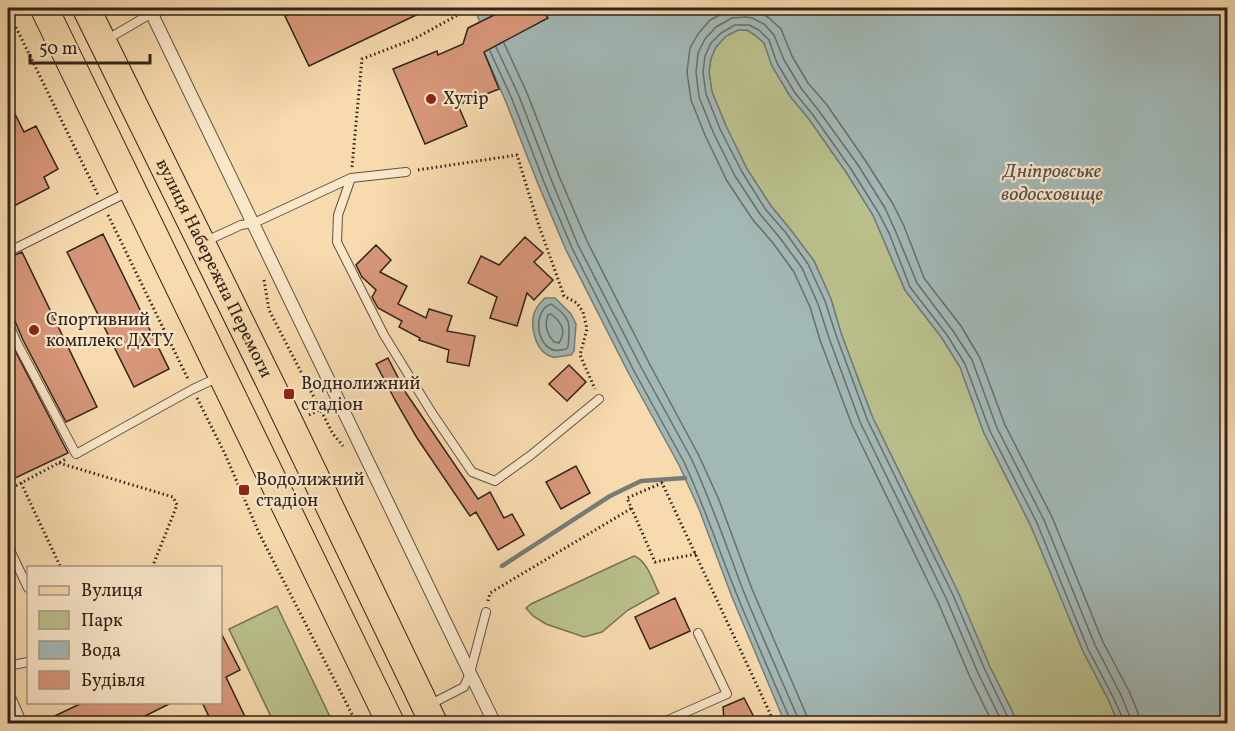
<svg xmlns="http://www.w3.org/2000/svg" width="1235" height="731" font-family="Vollkorn,serif">
<style>
.green{fill:#bac08c;stroke:#757254;stroke-width:1.5}
.water{fill:#a2b8b6;stroke:#747d78;stroke-width:1.5}
.lines{fill:none;stroke-linecap:round;stroke-linejoin:round}
.shore{stroke:#696e69;stroke-width:1.5}
.stream{stroke:#747d78;stroke-width:4.5}
.building{fill:#d8977a;stroke:#30241c;stroke-width:1.5}
.service-casing{stroke:#625240;stroke-width:10}
.pedestrian-casing{stroke:#625240;stroke-width:14}
.primary-casing{stroke:#30241c;stroke-width:29}
.path{stroke:#30241c;stroke-width:3;stroke-dasharray:1.5 3;stroke-linecap:butt}
.service{stroke:#fae7ca;stroke-width:8}
.pedestrian{stroke:#fae7ca;stroke-width:12}
.primary{stroke:#f7daae;stroke-width:27}
.poi-dot{fill:#8f2418;stroke:#fae7ca;stroke-width:2}
.labels{text-anchor:middle;dominant-baseline:central;stroke-width:4.5;stroke-linejoin:round;paint-order:stroke}
.poi-label{font-size:18px;fill:#30241c;stroke:#fae7ca;text-anchor:start}
.street-label{font-size:18px;fill:#30241c;stroke:#fae7ca}
.water-label{font-size:20px;font-style:italic;fill:#52504a;stroke:#fae7ca}
</style>
<rect width="100%" height="100%" fill="#f7daae"/>
<filter id="stains"><feTurbulence type="fractalNoise" baseFrequency=".00333" numOctaves="4"/><feColorMatrix values="0 0 0 0 .2 0 0 0 0 .09 0 0 0 0 .02 0 0 0 .5 -.17"/></filter>
<radialGradient id="worn" r=".72"><stop offset=".6" stop-color="#630" stop-opacity="0"/><stop offset="1" stop-color="#630" stop-opacity=".3"/></radialGradient>
<path class="green" d="M738,30H747L755,35L764,43L772,66L790,96L809,119L846,172L873,215L905,290L942,338L960,367L984,433L1031,526L1083,651L1109,701L1118,723H1018L990,667L958,592L872,416L841,333L831,299L814,261L790,229L771,206L747,169L726,126L712,92L709,72L711,58L716,47L726,36Z
M634,556C647,560 653,582 659,593L628,610L602,632L584,637L546,624L533,616L526,608L531,604Z
M277,606L333,723H274L229,629Z"/>
<path class="water" d="M474,8H1227V723H1118L1109,701L1083,651L1031,526L984,433L960,367L942,338L905,290L873,215L846,172L809,119L790,96L772,66L764,43L755,35L747,30H738L726,36L716,47L711,58L709,72L712,92L726,126L747,169L771,206L790,229L814,261L831,299L841,333L872,416L958,592L990,667L1018,723H785L732,597L699,509L679,465L629,374L566,250L538,184L506,102L484,52L465,39L468,28L480,22Z
M545,298H555L571,314L576,324L574,351L571,355C566,355 558,358 553,357C535,353 528,323 536,309C538,305 542,301 545,298Z"/>
<g class="lines">
<path class="shore" d="M504,43L527,93L559,176L587,241L649,363L698,454L705,469L719,500L752,589L806,714L807,724
M496,47L519,96L551,179L578,245L641,367L691,458C711,501 726,545 743,590C760,632 779,674 797,716L798,724
M490,51L512,99L544,182L572,248L634,371L684,462C704,505 719,551 737,595C754,637 772,678 790,719V724
M551,304C572,318 570,324 568,347L566,349C561,350 556,352 551,349C535,341 534,310 551,304Z
M551,314C561,322 567,330 559,343L554,342C547,334 544,325 548,315Z
M993,724L970,677L938,602L852,425L820,340L810,307L794,272L773,243L753,220L727,181L705,135L691,100L687,72L690,48L698,34L710,20L731,9L746,8L755,9L769,18L781,29L792,56L808,83L827,105L865,160L893,204L904,226L924,278L961,326L980,358L1005,425L1052,517L1103,642L1129,691L1138,713L1140,724
M1003,724L978,673L946,598L860,422L829,338L818,304L802,268L780,238L760,214L735,176L713,132L699,97L696,72L698,53L705,39L716,27L732,18L746,17L752,18L764,24L774,35L784,60L801,88L819,111L858,165L885,208L895,230L917,283L953,331L972,360L997,428L1044,520L1095,645L1121,695L1130,717L1131,724
M1011,724L985,670L953,595L867,419L836,335L825,301L808,264L786,233L766,210L742,172L720,129L706,94L703,72L705,56L711,43L721,33L735,25H749L759,30L769,40L777,63L795,93L813,115L851,169L878,212L889,233L910,287L947,335L965,364L990,431L1037,523L1088,649L1114,699L1123,719L1124,724"/>
<path class="stream" d="M502,566L610,496L641,481L685,478"/>
</g>
<path class="building" d="M302,8H431L309,66L285,16Z
M508,8H541L548,18L484,52L499,89L458,105L467,126L425,144L393,69L437,51L438,55L463,44L468,28Z
M8,100L24,132L36,126L58,169L44,177L49,188L8,209Z
M103,234L169,369L134,387L67,252Z
M525,237L543,253L534,262L553,280L534,300L527,293L517,326L490,318L497,297L468,283L481,256L499,265Z
M376,245L391,260L380,272L407,286L398,304L426,318L429,309L452,316L447,331L475,336L469,366L447,362L449,350L419,340L420,338L399,327L402,321L378,308L372,297L376,290L362,277L356,265Z
M22,252L97,407L66,422L23,340L14,319L11,317L8,316V258Z
M8,337L68,453L11,480L8,472Z
M388,358L406,393L478,499L490,492L504,518L512,514L524,535L498,550L476,512L470,516L417,438L395,400L376,364Z
M569,365L586,382L567,401L549,384Z
M576,466L590,493L561,509L546,482Z
M675,598L690,631L650,649L635,617Z
M220,631L240,670L226,677L248,723H212L202,702H220Z
M744,698L757,723H735L724,720L723,707Z
M84,702H173L145,716L149,723H40Z"/>
<g class="lines">
<g class="service-casing">
<path id="service" d="M106,40L152,13L170,8
M351,178L338,215L337,242L384,335L432,413L472,472L495,481L531,455L599,399
M204,242L241,225L254,223L351,178L406,172
M8,252L128,192
M8,322L17,343L76,454L193,389L219,377
M8,546L28,588
M8,666L28,662
M8,690L23,724
M429,705L464,687L470,673L486,612
M659,724L727,694L698,633"/>
</g>
<g class="pedestrian-casing">
<path id="pedestrian" d="M149,8L470,673L495,724"/>
</g>
<g class="primary-casing">
<g id="primary">
<path d="M44,8L391,724"/>
<path id="s1" d="M86,8L277,397L434,724"/>
</g>
</g>
<path class="path" d="M8,11L98,195
M352,167L362,59L414,39L465,11L464,8
M418,170L517,155L538,223L564,296L577,303L583,312L587,329L580,355L595,389
M108,215L188,379
M264,280L269,310L333,434L343,446
M197,398L225,454L259,533L357,724
M309,415L328,406
M59,463L173,497L177,505L152,568
M21,483L61,568
M8,490L66,459
M696,554L655,562L627,498L662,483L769,711L774,724
M488,601L490,593L632,508"/>
<use href="#service" class="service"/>
<use href="#pedestrian" class="pedestrian"/>
<use href="#primary" class="primary"/>
</g>
<g class="poi-dot">
<circle cx="431" cy="99" r="6"/>
<circle cx="34" cy="330" r="6"/>
<rect x="283" y="388" width="12" height="12" rx="3"/>
<rect x="238" y="484" width="12" height="12" rx="3"/>
</g>
<g class="labels">
<g class="poi-label">
<text x="443" y="99">Хутір</text>
<text x="46" y="320">Спортивний<tspan x="46" dy="21">комплекс ДХТУ</tspan></text>
<text x="301" y="384">Воднолижний<tspan x="301" dy="21">стадіон</tspan></text>
<text x="256" y="480">Водолижний<tspan x="256" dy="21">стадіон</tspan></text>
</g>
<g class="street-label">
<text stroke="none"><textPath href="#s1" startOffset="290">вулиця Набережна Перемоги</textPath></text>
</g>
<g class="water-label">
<text x="1052" y="172">Дніпровське<tspan x="1052" dy="23">водосховище</tspan></text>
</g>
</g>
<rect width="1235" height="731" fill="none" stroke="#f7daae" stroke-width="30"/>
<rect x="9" y="9" width="1217" height="713" fill="none" stroke="#30241c" stroke-width="3"/>
<rect x="15" y="15" width="1205" height="701" fill="none" stroke="#30241c" stroke-width="1.5"/>
<rect x="27" y="566" width="195" height="138" fill="#fae7ca" stroke="#a99984" stroke-width="1.5"/>
<rect x="39" y="586" width="30" height="9" fill="#f7daae" stroke="#a99984" stroke-width="1.5"/>
<text x="81" y="596" font-size="18" fill="#30241c">Вулиця</text>
<rect x="39" y="611" width="30" height="18" fill="#bac08c" stroke="#a99984" stroke-width="1.5"/>
<text x="81" y="626" font-size="18" fill="#30241c">Парк</text>
<rect x="39" y="641" width="30" height="18" fill="#a2b8b6" stroke="#a99984" stroke-width="1.5"/>
<text x="81" y="656" font-size="18" fill="#30241c">Вода</text>
<rect x="39" y="671" width="30" height="18" fill="#d8977a" stroke="#a99984" stroke-width="1.5"/>
<text x="81" y="686" font-size="18" fill="#30241c">Будівля</text>
<path d="M30 54v9h120v-9" fill="none" stroke="#30241c" stroke-width="3"/>
<text x="39" y="54" font-size="18" fill="#30241c" stroke="#fae7ca" stroke-width="4.5" paint-order="stroke">50 m</text>
<rect width="100%" height="100%" filter="url(#stains)"/>
<rect width="100%" height="100%" fill="url(#worn)"/>
</svg>
